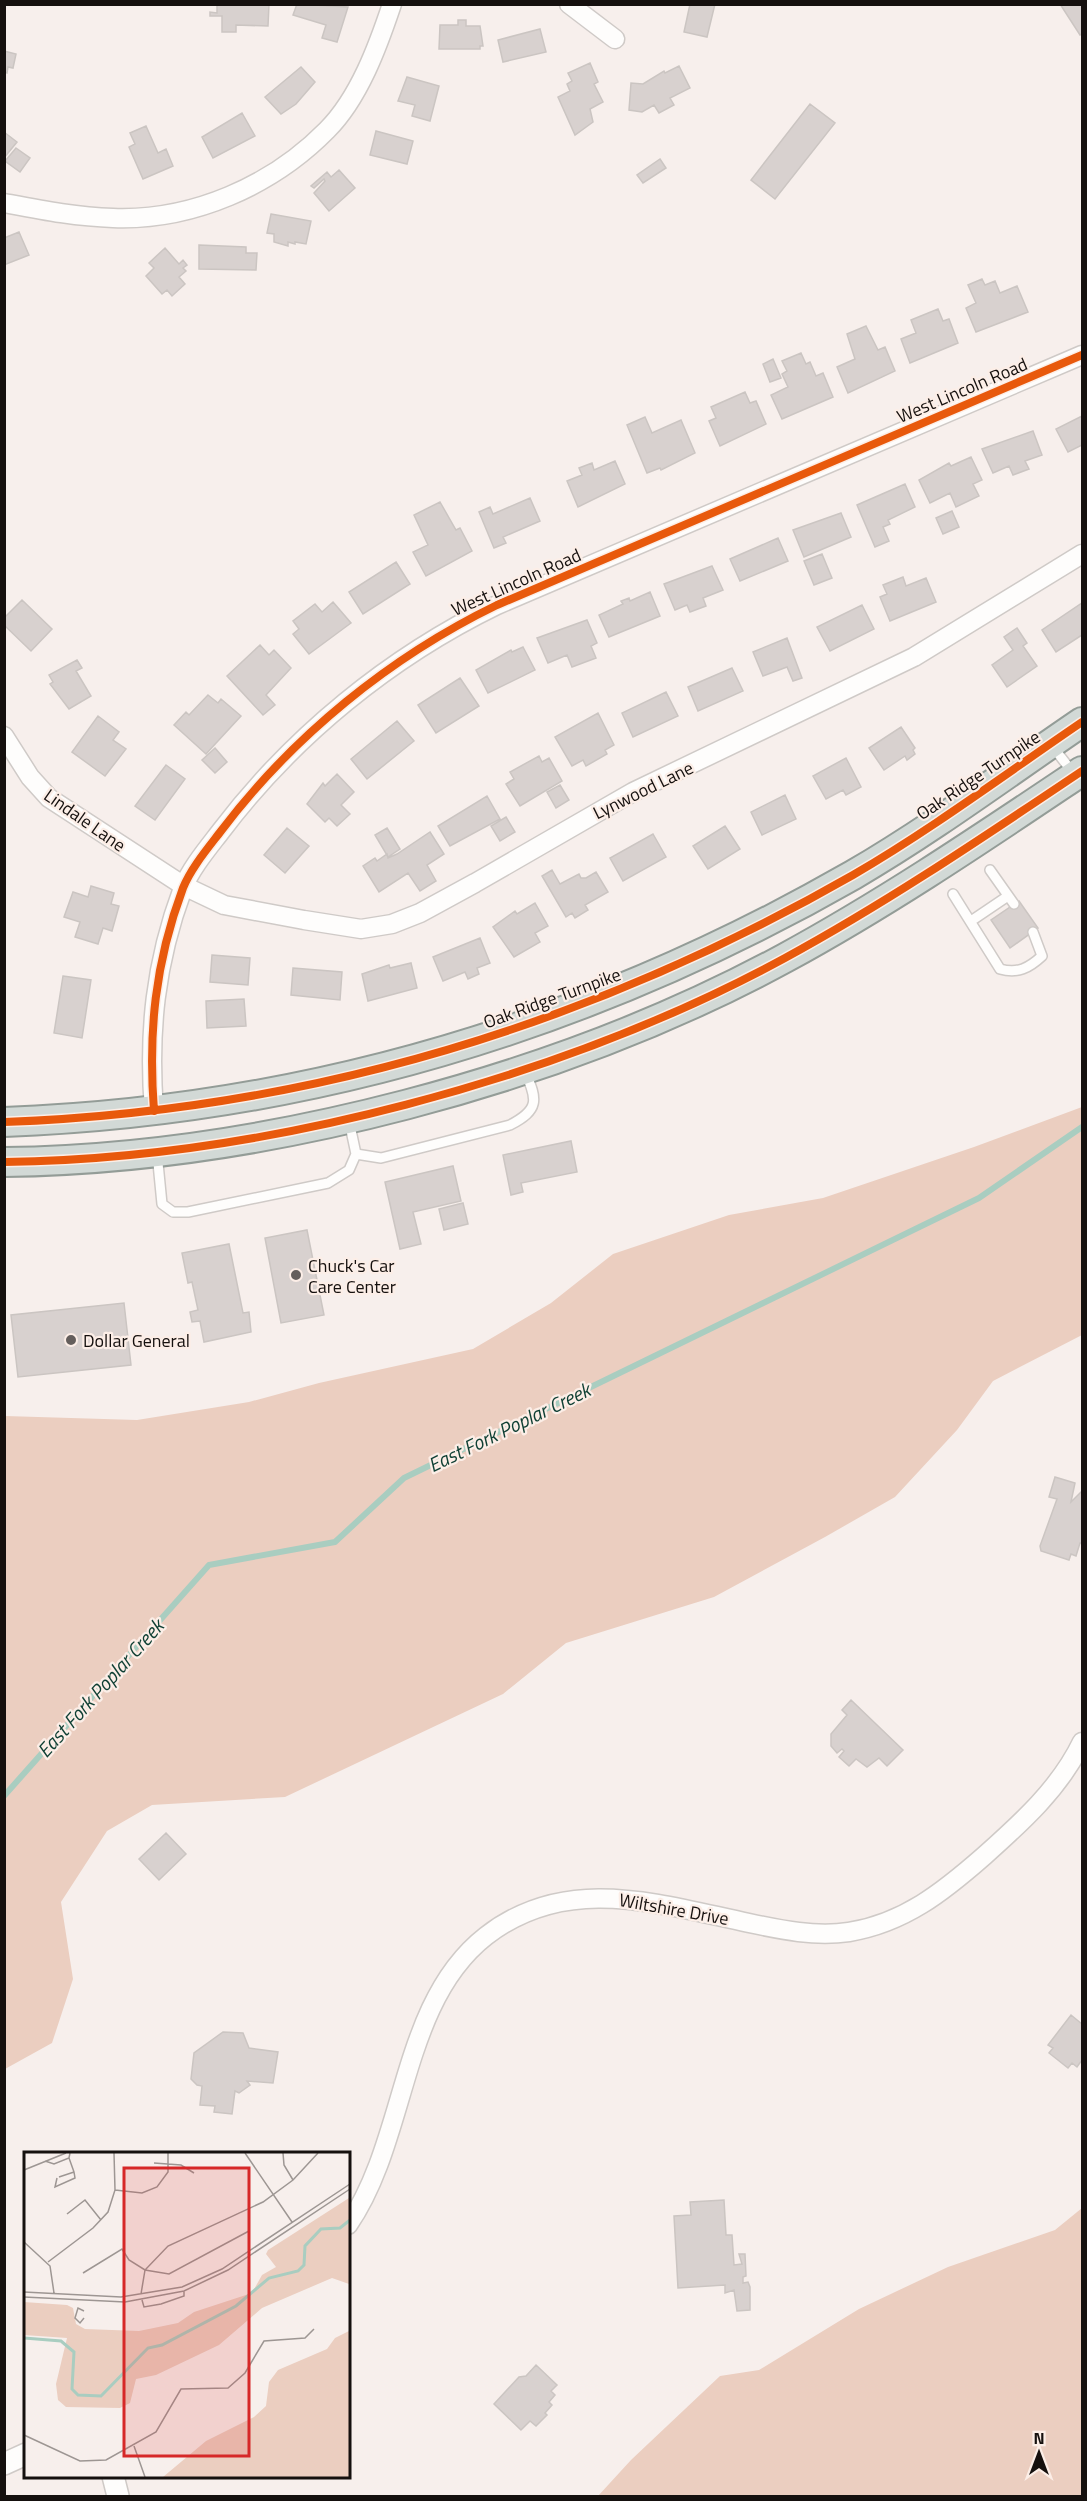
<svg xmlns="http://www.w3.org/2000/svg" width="1087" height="2501" font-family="'Titillium Web',sans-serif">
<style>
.forest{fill:#ebcec0}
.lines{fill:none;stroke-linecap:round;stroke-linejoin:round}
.stream{stroke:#a9cdc0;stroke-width:6}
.building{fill:#d8d1cf;stroke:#cbc5c2;stroke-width:1.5}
.service-casing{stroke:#cfcac7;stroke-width:12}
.minor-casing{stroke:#cfcac7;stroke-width:21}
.tertiary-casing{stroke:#cfcac7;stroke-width:24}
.trunk-casing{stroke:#939c97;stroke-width:32}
.service{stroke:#fefdfc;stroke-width:9}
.minor{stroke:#fefdfc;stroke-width:18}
.tertiary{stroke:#fefdfc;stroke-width:21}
.trunk{stroke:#d2d9d6;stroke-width:28}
.cycleway-casing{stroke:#fceee7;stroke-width:11}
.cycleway{stroke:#e8590c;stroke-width:8}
.poi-dot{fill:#645e5c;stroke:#fceee7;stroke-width:2}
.labels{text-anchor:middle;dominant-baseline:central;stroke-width:4.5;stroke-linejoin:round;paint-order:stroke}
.street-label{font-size:18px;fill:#15100e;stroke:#fceee7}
.poi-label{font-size:18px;fill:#15100e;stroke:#fceee7;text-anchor:start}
.water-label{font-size:20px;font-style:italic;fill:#0e3f33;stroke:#fceee7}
.inset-river{fill:none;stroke:#a9cdc0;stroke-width:3}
.inset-road{fill:none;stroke:#9d9693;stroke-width:1.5}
.view{fill:#d62828;fill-opacity:0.15;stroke:#d62828;stroke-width:3}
.inset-edge{fill:none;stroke:#15100e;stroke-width:3}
</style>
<rect width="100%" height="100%" fill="#f7efec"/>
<path class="forest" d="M1082,1107V1335L993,1381L957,1430L895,1497L825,1537L714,1597L566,1643L503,1694L285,1797L152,1805L107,1831L61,1902L73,1979L52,2043L5,2069V1416L137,1420L249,1402L319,1383L473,1349L551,1303L613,1254L729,1215L823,1198L974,1147Z
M1082,2208V2496H598L631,2460L720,2376L759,2370L859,2309L948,2267L1055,2230Z"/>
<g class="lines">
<path class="stream" d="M4,1796L209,1565L335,1542L404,1478L979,1198L1082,1127"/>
</g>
<path class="building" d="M217,4H269L268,26L236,25V32H222V16H210V12L217,13Z
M297,4L348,7L337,42L322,38L326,25L293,15Z
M690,4H715L707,37L684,32Z
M1060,4H1082V34L1080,35Z
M458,20H466V26H480L483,46H480V49H439L440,25H458Z
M540,29L546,52L503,62L498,40Z
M4,51L16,54L13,68L8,67L7,73L4,72Z
M590,63L598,82L594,84L603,102L590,109L593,122L575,135L558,97L570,91L567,84L572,81L568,73Z
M679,66L690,88L670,98L674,105L659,113L654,105L642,112L629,110L631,83L643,84L664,71L665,73Z
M301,67L315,82L296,104L281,114L265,97Z
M407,77L439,86L430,121L412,116L415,105L398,101Z
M810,104L835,123L775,199L751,180Z
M242,113L255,136L213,158L202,137Z
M146,126L158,153L166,149L173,166L143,179L129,147L135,144L130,133Z
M376,131L413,141L407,164L370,155Z
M4,132L17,142L4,158Z
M16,148L30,158L20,172L5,161Z
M660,159L666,168L643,183L637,175Z
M339,170L355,188L329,211L314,193L325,181L324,179L314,188L311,186L327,172L331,177Z
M271,214L311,221L306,244L295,242V244L288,242V246L274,242V234L267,233Z
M19,232L29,255L4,265V238Z
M199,245L246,247V253H257L256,270L199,269Z
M165,248L179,264L183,260L187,265L183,268L186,271L179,277L185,284L172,296L167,290L162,294L146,276L154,268L149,263Z
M982,279L985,285L995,281L1000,293L1017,286L1028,312L976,332L966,308L976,303L968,285Z
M938,309L943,321L949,319L958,343L910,363L901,339L916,333L911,320Z
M866,326L878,350L885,347L895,371L848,393L837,367L855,359L847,334Z
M801,353L806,364L810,362L816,376L823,373L833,397L782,419L771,395L788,387L782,374L787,371L782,361Z
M773,359L781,378L770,382L763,364Z
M745,392L750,403L756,401L766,424L720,446L709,421L716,418L711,407Z
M1082,416V445L1068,452L1056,429Z
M645,417L652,433L681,420L695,453L661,470L660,468L647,473L627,425Z
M1033,431L1042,455L1025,461L1029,469L1013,475L1009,466L993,473L982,449Z
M971,457L982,480L973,484L979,496L956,507L950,493L930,503L919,480L949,463L951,466Z
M615,461L625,484L578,507L567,481L582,475L579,468L592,463L594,470Z
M905,484L915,507L888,520L890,524L883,527L889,541L875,547L857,505Z
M530,498L540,521L503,537L506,543L494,548L479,512L490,507L493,514Z
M440,502L456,530L460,528L472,551L426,576L413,552L428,545L414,515Z
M952,511L959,527L943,534L936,518Z
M841,513L851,537L804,557L793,530Z
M778,538L788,561L740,581L730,559Z
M822,554L832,578L814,585L804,561Z
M396,562L410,584L363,614L349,592Z
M712,566L723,590L703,598L706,606L690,612L687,605L675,610L664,584Z
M903,577L906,586L926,578L936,602L890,621L880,597L887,594L883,585Z
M650,592L660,616L609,637L599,615L623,604L621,601L629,598L630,601Z
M22,600L52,629L31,651L4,625V618Z
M333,602L351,623L309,654L293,634L299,629L293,621L315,604L322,612Z
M1082,603V635L1056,652L1042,630Z
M862,605L874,629L830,651L817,627Z
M587,620L597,643L591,646L596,658L572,667L567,655L548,663L537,638Z
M1017,628L1027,643L1023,646L1037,666L1007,687L992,665L1013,650L1004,637Z
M787,638L802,678L793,681L787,667L763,676L753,652Z
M260,645L269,655L274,650L291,668L266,695L275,705L263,715L227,676Z
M523,647L535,670L488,693L476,670L511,650L512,652Z
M77,660L82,668L76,671L91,696L69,709L50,684L53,682L49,675Z
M732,668L743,691L698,711L688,687Z
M460,678L479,706L436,733L418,705Z
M666,692L678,716L633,737L622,713Z
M208,695L218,703L221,699L241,716L206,754L174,725L186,712L189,715Z
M598,713L614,745L605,750L607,754L586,766L583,760L572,766L555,737Z
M98,716L119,732L113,740L126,749L105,776L72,752Z
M397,721L414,741L367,779L351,759Z
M901,727L915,748L913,750L915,754L907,760L905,756L884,770L869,748Z
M215,748L227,762L215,773L202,760Z
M539,756L542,762L549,758L562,781L520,806L506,784L514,779L510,772Z
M846,758L861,787L846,795L843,790L826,799L813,776Z
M166,765L185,779L155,820L135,806Z
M337,774L354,792L341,805L350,814L337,826L329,818L325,822L307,804L323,783L325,786Z
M560,785L569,800L556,808L547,792Z
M785,795L796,819L762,835L751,812Z
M487,796L500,819L450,846L438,826Z
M506,817L515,832L500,841L491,826Z
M725,826L740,849L708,869L693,846Z
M287,828L309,846L285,873L264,855Z
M387,828L400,849L388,857L375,835Z
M430,832L444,854L427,865L436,881L420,891L408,873L379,892L363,866L375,858L377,861L387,854L388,858L397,854Z
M653,834L666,857L623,881L610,858Z
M552,870L560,884L579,874L581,878H586L596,872L608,892L585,905L588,910L575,918L572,913L566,917L542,876Z
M91,886L114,893L111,904L119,906L112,931L103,928L98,944L75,937L80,922L64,917L73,892L88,897Z
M1019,901L1038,928L1010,948L991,920Z
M535,903L548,926L535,933L540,942L514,957L493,927L515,911L517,914Z
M480,938L490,963L477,968L479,974L468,979L465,972L443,981L433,957Z
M212,955L250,958L248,985L210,982Z
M411,963L417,988L368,1001L362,974L389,965L390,968Z
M293,968L342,972L340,1000L291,995Z
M63,976L91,980L82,1038L54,1033Z
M244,999L246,1026L207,1028L206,1001Z
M571,1141L577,1172L521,1183L523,1192L511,1195L503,1155Z
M453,1166L461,1201L413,1212L421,1244L400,1249L385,1182Z
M463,1203L468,1224L444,1230L439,1209Z
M307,1230L324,1315L281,1323L265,1238Z
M229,1244L243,1313L249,1312L251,1332L204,1342L200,1321L192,1322L190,1312L198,1310L192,1282L188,1283L182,1253Z
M124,1303L131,1365L18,1377L11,1315Z
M1055,1477L1075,1483L1071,1502L1082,1491V1543H1080L1076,1556L1071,1554L1069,1560L1041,1551L1040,1546L1057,1499L1049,1497Z
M851,1700L903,1750L887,1766L879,1758L867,1767L856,1759L849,1766L839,1757L844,1751L842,1749L837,1753L831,1746V1734L847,1715L842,1710Z
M166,1833L186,1854L159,1880L139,1859Z
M1071,2015L1082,2024V2060L1077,2067L1072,2063L1068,2068L1049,2053L1053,2048L1048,2045Z
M223,2032L243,2033L249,2048L278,2052L273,2083L247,2081L250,2085L239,2093L235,2091L232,2114L214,2112L215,2106L200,2105L202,2086L197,2085L191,2079L194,2053Z
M724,2200L726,2235H732L734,2265L742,2264L739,2254H745L746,2276L743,2277V2283L748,2282L750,2287V2310L737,2311L734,2290L725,2293V2285L678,2288L674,2216L691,2215L690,2202Z
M536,2365L557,2385L551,2391L555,2395L549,2402L552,2405L545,2413L547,2415L536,2426L530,2421L521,2430L494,2404L519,2377L526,2376Z"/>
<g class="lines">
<g class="service-casing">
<path id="service" d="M1053,747L1074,774
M990,870L1014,904
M953,894L1000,969C1018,974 1029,968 1042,956L1033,932
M971,921L1008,896
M349,1121L356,1154
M157,1153L162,1204L173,1212H188L328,1183L349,1170L356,1154L381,1158L510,1125C539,1110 538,1100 525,1072"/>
</g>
<g class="minor-casing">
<path id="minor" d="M569,4L615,39
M4,203C41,210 76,217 113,218C192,221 272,186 327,130C359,98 378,46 392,4
M4,736L30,777L49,798L184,886L224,905L304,920L361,929L392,924L420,913L475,883L633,792L914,657L1082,554
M154,1111C148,1032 155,963 183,888C191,868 208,848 221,831C293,736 390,657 497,605L1082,355
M348,2225C408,2138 400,2003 486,1936C567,1873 658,1904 749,1923C782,1930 815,1937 849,1932C904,1923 943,1892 984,1856C1021,1823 1060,1788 1082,1742"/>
</g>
<g class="tertiary-casing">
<path id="tertiary" d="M4,2464L26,2454
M113,2476L118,2496"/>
</g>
<g class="trunk-casing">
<path id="trunk" d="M4,1122C307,1111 591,1025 853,875C932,829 1007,773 1082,722
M4,1162C260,1159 560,1080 785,958C888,902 985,836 1082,771"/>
</g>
<use href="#service" class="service"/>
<use href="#minor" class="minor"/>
<use href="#tertiary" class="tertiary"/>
<use href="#trunk" class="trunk"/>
<g class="cycleway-casing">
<path id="cycleway" d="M154,1111C148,1032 155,963 183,888C191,868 208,848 221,831C293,736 390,657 497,605L1082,355
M4,1122C307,1111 591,1025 853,875C932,829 1007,773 1082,722
M4,1162C260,1159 560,1080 785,958C888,902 985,836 1082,771"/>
</g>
<use href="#cycleway" class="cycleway"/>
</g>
<g class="poi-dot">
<circle cx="296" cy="1275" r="6"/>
<circle cx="71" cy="1340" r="6"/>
</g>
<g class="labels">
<g class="street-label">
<text transform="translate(962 390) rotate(-23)">West Lincoln Road</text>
<text transform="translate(516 582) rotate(-24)">West Lincoln Road</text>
<text transform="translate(978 775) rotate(-34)">Oak Ridge Turnpike</text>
<text transform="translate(643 790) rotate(-26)">Lynwood Lane</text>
<text transform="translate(85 820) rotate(35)">Lindale Lane</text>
<text transform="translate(552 998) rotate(-20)">Oak Ridge Turnpike</text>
<text transform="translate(674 1909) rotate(10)">Wiltshire Drive</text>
</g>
<g class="poi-label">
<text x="308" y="1265">Chuck's Car<tspan x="308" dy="21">Care Center</tspan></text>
<text x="83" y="1340">Dollar General</text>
</g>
<g class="water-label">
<text transform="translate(509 1427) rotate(-26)">East Fork Poplar Creek</text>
<text transform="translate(100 1688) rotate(-48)">East Fork Poplar Creek</text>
</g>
</g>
<g transform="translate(24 2152)">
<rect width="326" height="326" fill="#f7efec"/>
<path d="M325,46V132L308,126L238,156L195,193L132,223L112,227L106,251L96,256L42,255L34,248L32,232L43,186L0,183V150L43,153L49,156L52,172L61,177L115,179L154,171L170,160L228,141L238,123L252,115L242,102L244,98ZM325,179V325H139L182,289L230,265L242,254L245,230L254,218L303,197L311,186Z" fill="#ebcec0"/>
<path class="inset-river" d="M0,186L37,189L50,200L48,237L54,243L77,244L124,196L138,193L212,154L245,126L274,119L280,113L281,94L297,77L316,76L326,68"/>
<path class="inset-road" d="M221,1L268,70M259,1L260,13L269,28M21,9L30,12L45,6L46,1M130,11L157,13L170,21M0,18L42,1M35,25L50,20L45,6M33,26L31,35L51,26L50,20M91,38L118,41L133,35L144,20V1M43,62L61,48L77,68M0,90L26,114L30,141M24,110L69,76L84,60L91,38L90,1M59,121L98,97L105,108L121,118L145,122L225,79M0,140L97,145L158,135L198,117L326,32M117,142L121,118L144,94L239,50L269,28L294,1M0,145L101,150L160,139L204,118L326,37M118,148L120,155L137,152L160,144V139M60,166L56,171L51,166L54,156L60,159M0,283L56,309L82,308L132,280L157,237L204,236L221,221L240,189L281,186L290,177M110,294L121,325"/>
<path class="view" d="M100,16H225V304H100Z"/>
<rect width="326" height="326" class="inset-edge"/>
</g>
<rect width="1087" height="2501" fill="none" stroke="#15100e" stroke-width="12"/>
<g transform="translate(1039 2453)" stroke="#fceee7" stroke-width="4.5" paint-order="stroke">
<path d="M0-4.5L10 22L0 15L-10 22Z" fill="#15100e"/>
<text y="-9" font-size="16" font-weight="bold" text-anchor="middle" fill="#15100e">N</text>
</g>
</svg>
